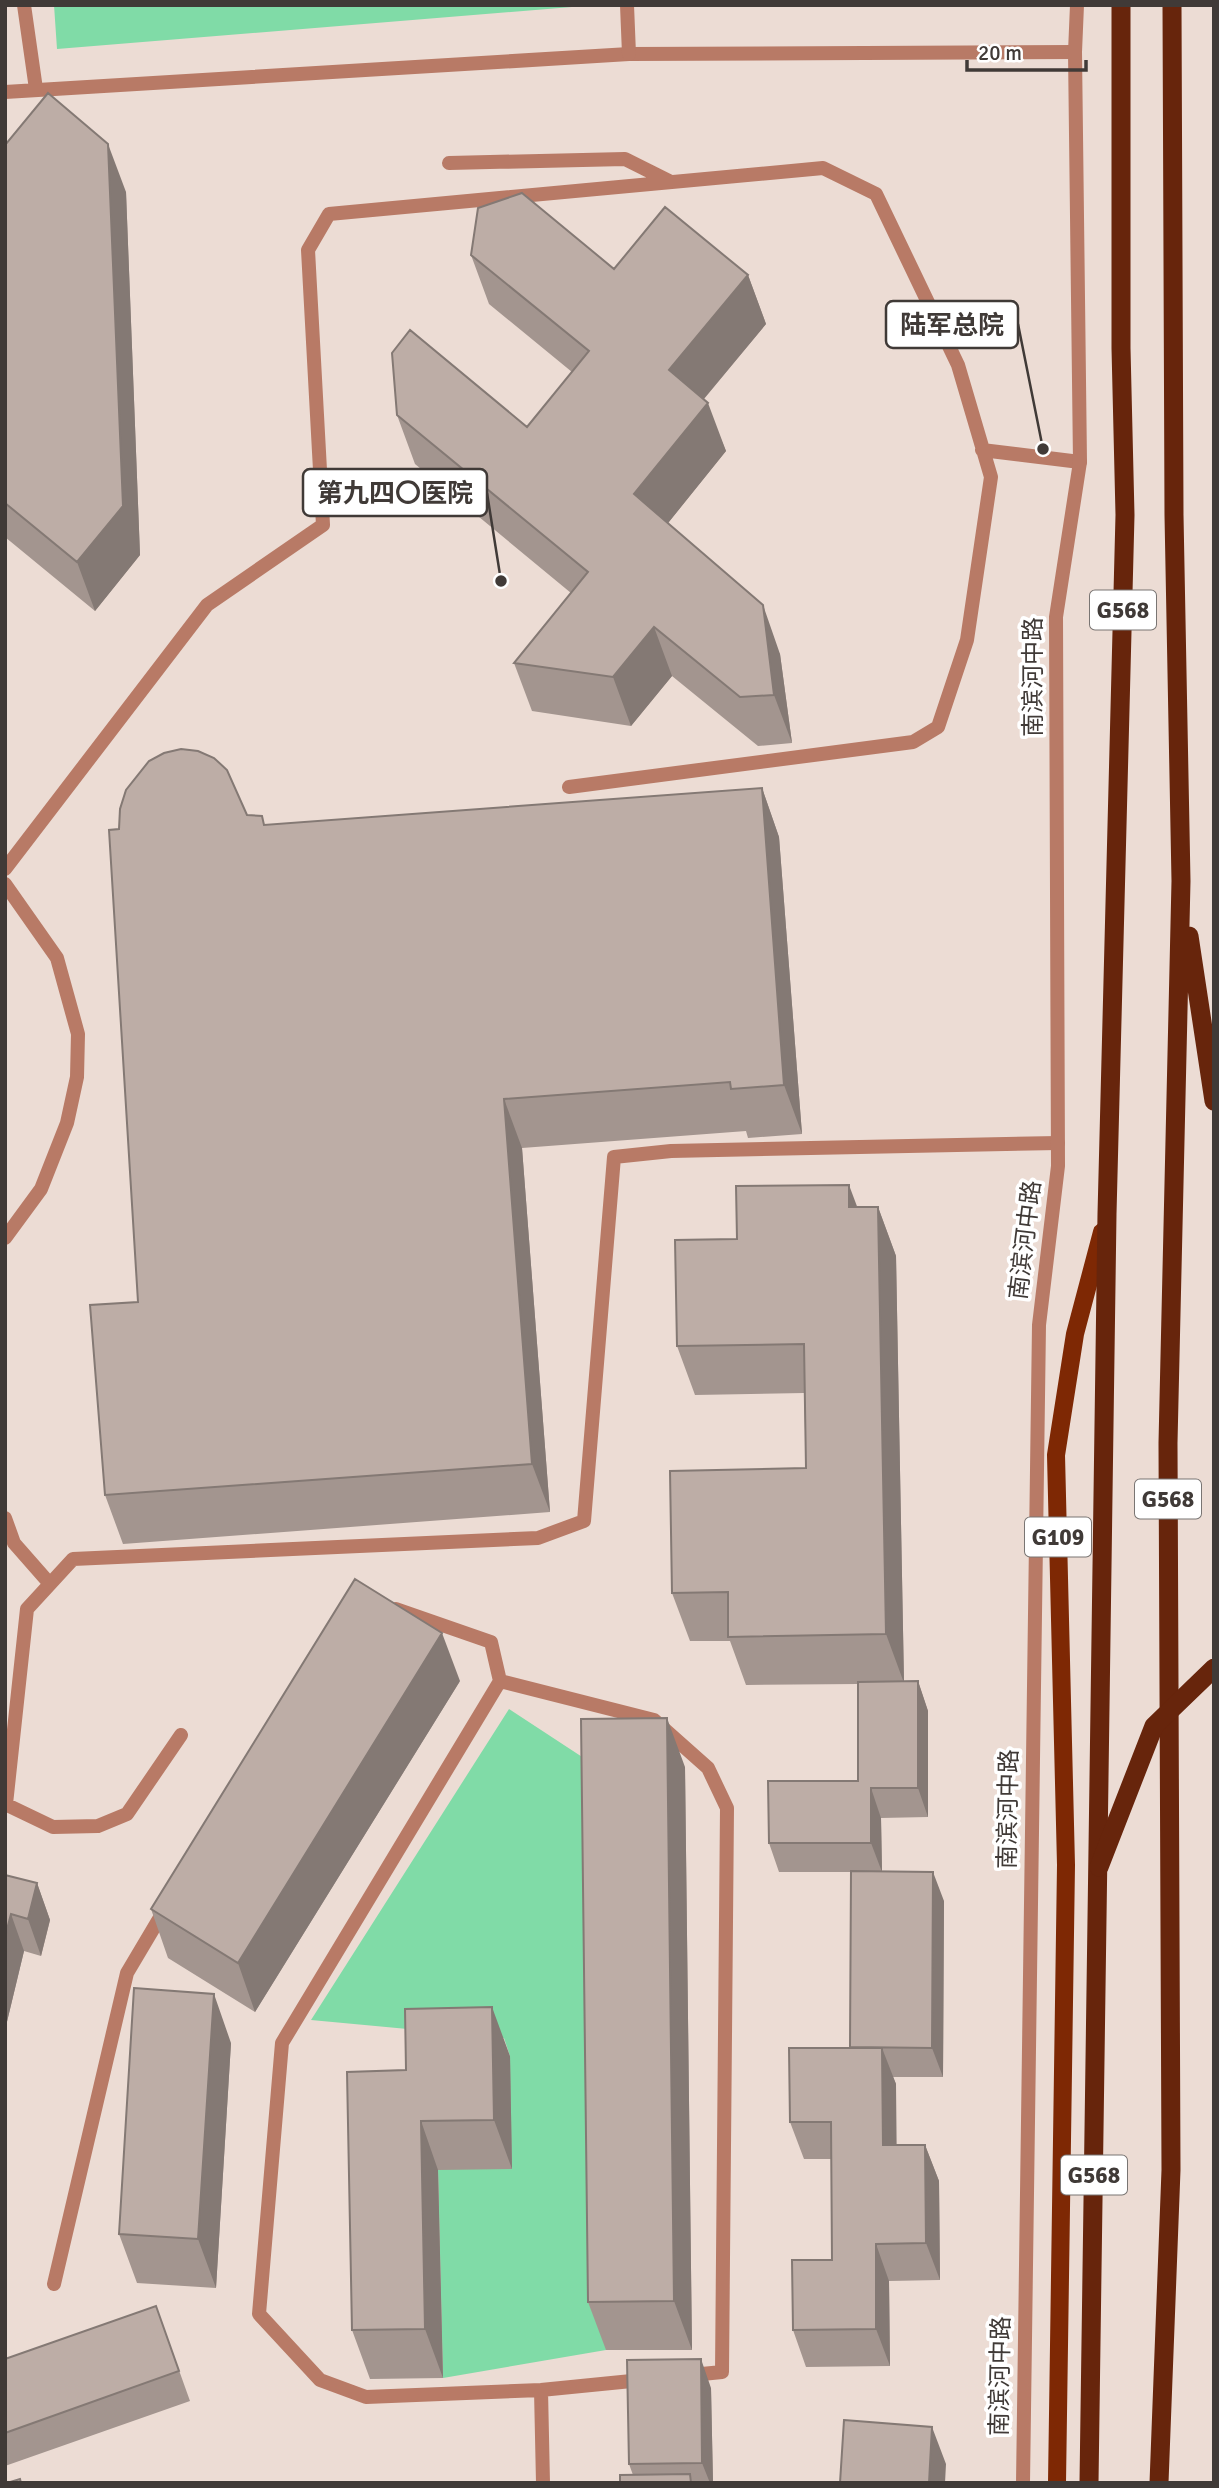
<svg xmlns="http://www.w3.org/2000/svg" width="1219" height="2488" font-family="Signika,'Noto Sans SC',sans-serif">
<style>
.green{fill:#80dba7}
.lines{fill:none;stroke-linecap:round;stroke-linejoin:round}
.service{stroke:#b87a66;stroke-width:14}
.minor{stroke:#b87a66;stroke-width:14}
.tertiary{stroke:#b87a66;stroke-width:14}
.primary{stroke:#7e2804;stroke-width:18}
.trunk{stroke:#67250c;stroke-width:19}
.trunk-bridge{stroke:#67250c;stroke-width:19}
.wall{fill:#a3958f}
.shaded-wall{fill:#847974}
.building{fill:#bdada6;stroke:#847974;stroke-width:2}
.labels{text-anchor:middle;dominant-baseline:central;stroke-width:7;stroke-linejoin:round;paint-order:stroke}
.shield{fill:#fff;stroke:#797573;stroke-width:2}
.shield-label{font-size:23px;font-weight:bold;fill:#403a37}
.street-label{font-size:24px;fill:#403a37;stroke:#fff}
.leader{fill:none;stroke:#403a37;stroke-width:2.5}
.callout-dot{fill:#403a37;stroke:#fff;stroke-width:2.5}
.callout{fill:#fff;stroke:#403a37;stroke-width:2.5}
.callout-label{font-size:26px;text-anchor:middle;font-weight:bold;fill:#403a37}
</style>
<rect width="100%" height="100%" fill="#ecdcd4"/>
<path class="green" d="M54,5H584V6L57,49Z
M509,1709L599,1768L606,2350L443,2378L438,2170L510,2056L504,2038L311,2020Z"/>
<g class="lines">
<path class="service" d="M24,5L36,89
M5,92L629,54L1075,52
M449,163L625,159L671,182
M982,450L1080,462
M5,869L207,605L323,525L308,250L329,214L823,168L876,194L958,365L991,477L967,640L938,727L913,742L569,787
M5,884L57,958L78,1034L77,1077L67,1123L41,1189L5,1238
M5,1518L14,1543L50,1584
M5,1804L53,1827L98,1826L127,1814L181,1735
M6,1804L27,1609L73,1559L538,1538L584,1521L614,1157L671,1151L1058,1143"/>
<path class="minor" d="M627,5L629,54
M396,1609L491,1642L500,1681
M500,1681L654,1720L708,1768L727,1808L722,2372L541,2390L366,2397L320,2380L259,2314L282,2043Z
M54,2284L127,1973L165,1909
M541,2390L543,2483"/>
<path class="tertiary" d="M1023,2483L1039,1325L1058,1166L1056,617L1080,462L1075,52L1077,5"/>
<path class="primary" d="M1057,2483L1066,1865L1056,1455L1075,1334L1102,1232"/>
<path class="trunk" d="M1189,936L1214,1101
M1089,2483L1107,1214L1125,515L1121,348V5
M1159,2483L1171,2170L1168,1443L1181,881L1174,515L1172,5"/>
<path class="trunk-bridge" d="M1099,1867L1154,1726L1214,1668"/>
</g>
<path class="wall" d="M5,145L126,192L140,555L95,611L5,537Z
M471,255L614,269L748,275L766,324L704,399L726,451L668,523L780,654L792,743L758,746L672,676L631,726L532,711L514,663L571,593L415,464L397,415L527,427L572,372L489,304Z
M762,788L779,837L802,1134L748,1138L746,1131L522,1148L550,1512L123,1544L105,1495L138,1302L119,829L247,815L265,825Z
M857,1207H878L896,1256L904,1682L918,1681L928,1711V1817L881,1818L882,1871L944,1901L943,2077H893L896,2084V2145H925L939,2181L940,2280L889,2281L890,2366L806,2367L793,2330L832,2260L831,2159H804L790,2122L850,2048L851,1872H779L769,1843L858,1781V1684L746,1685L730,1641H690L672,1593L806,1468L804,1393L695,1395L677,1346L737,1239Z
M460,1681L255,2012L168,1958L151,1909Z
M685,1767L692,2350H606L588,2302Z
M5,1875L37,1883L50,1920L41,1956L24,1951L5,2030Z
M231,2043L216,2288L137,2283L119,2234Z
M510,2056L512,2169L438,2170L443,2378L370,2379L352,2330L406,2070Z
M156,2306L190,2401L5,2466V2359Z
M711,2388L713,2483H620L633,2475L629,2464Z"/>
<path class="shaded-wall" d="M108,144L126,192L140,555L95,611L77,562Z
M748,275L766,324L687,419L669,370Z
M708,403L726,451L652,543L634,494Z
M763,605L780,654L792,743L774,695Z
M654,627L672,676L631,726L613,677Z
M762,788L779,837L802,1134L784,1085Z
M504,1099L522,1148L550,1512L532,1464Z
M849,1185L867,1233L849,1207Z
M878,1207L896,1256L904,1683L886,1634Z
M442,1633L460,1681L255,2012L238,1963Z
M918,1681L928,1711V1817L918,1788Z
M667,1718L685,1767L692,2350L674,2301Z
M871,1788L881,1818L882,1872L871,1843Z
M933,1872L944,1901L943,2077L932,2048Z
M37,1883L50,1920L41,1956L28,1919Z
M11,1914L24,1951L5,2030V1937Z
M214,1994L231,2043L216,2288L198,2239Z
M492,2007L510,2056L512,2169L494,2120Z
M882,2048L896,2084L897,2182L883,2145Z
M421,2121L438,2170L443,2378L425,2329Z
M925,2145L939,2181L940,2280L926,2243Z
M876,2244L889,2281L890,2366L876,2329Z
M701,2359L711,2388L713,2483H710L702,2463Z
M932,2427L946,2464L945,2483H929Z"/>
<path class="building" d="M48,93L108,144L123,506L77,562L5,503V145Z
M522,193L614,269L665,207L748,275L669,370L708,403L634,494L763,605L774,695L740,697L654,627L613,677L514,663L588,572L397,415L392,353L410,330L527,427L589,351L471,255L478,208Z
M181,749L198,751L214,758L227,770L247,815L262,816L264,825L762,788L784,1085L731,1089L730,1082L504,1099L532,1464L105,1495L90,1305L138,1302L109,830L119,829L120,809L126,790L149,761L164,753Z
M849,1185V1207H878L886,1634L728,1637V1592L672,1593L670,1471L806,1468L804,1344L677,1346L675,1240L737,1239L736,1186Z
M355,1579L442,1633L238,1963L151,1909Z
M918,1681V1788H871V1843H769L768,1781H858V1682Z
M667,1718L674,2301L588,2302L581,1719Z
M851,1871L933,1872L932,2048L850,2047Z
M5,1875L37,1883L28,1919L11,1914L5,1937Z
M134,1988L214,1994L198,2239L119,2234Z
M492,2007L494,2120L421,2121L425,2329L352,2330L347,2072L406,2070L405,2009Z
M789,2048H882L883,2145H925L926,2243L876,2244V2329L793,2330L792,2260H832L831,2122H790Z
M156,2306L179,2371L5,2433V2359Z
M701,2359L702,2463L629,2464L627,2360Z
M844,2420L932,2427L929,2483H840Z
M690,2474L691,2483H620V2475Z
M20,2479L21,2483H7Z"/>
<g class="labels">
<g class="shield">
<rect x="1090" y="590.5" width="66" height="39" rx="5"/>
<rect x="1135" y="1479.5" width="66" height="39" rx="5"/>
<rect x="1025" y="1517.5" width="66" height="39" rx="5"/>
<rect x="1061" y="2155.5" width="66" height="39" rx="5"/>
</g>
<g class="shield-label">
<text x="1123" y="610">G568</text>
<text x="1168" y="1499">G568</text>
<text x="1058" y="1537">G109</text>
<text x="1094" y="2175">G568</text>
</g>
<g class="street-label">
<text transform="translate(1033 677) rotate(-90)">南滨河中路</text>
<text transform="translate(1025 1240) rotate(-83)">南滨河中路</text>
<text transform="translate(1008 1809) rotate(-89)">南滨河中路</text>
<text transform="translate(1000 2376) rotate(-89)">南滨河中路</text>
</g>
</g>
<path class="leader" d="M1043 449L1018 324M501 581L487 493"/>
<g class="callout-dot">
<circle cx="1043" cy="449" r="7"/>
<circle cx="501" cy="581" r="7"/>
</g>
<g class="callout">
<rect x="886" y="301" width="132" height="47" rx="7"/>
<rect x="303" y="469" width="184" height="47" rx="7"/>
</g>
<g class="callout-label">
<text x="952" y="334">陆军总院</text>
<text x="395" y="502">第九四〇医院</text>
</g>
<rect width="1219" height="2488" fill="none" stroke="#403a37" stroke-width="14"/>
<path d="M967 60v10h119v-10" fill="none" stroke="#403a37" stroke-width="3.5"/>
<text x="978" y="60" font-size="21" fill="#403a37" stroke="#ffffff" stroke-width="5" paint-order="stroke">20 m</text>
</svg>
